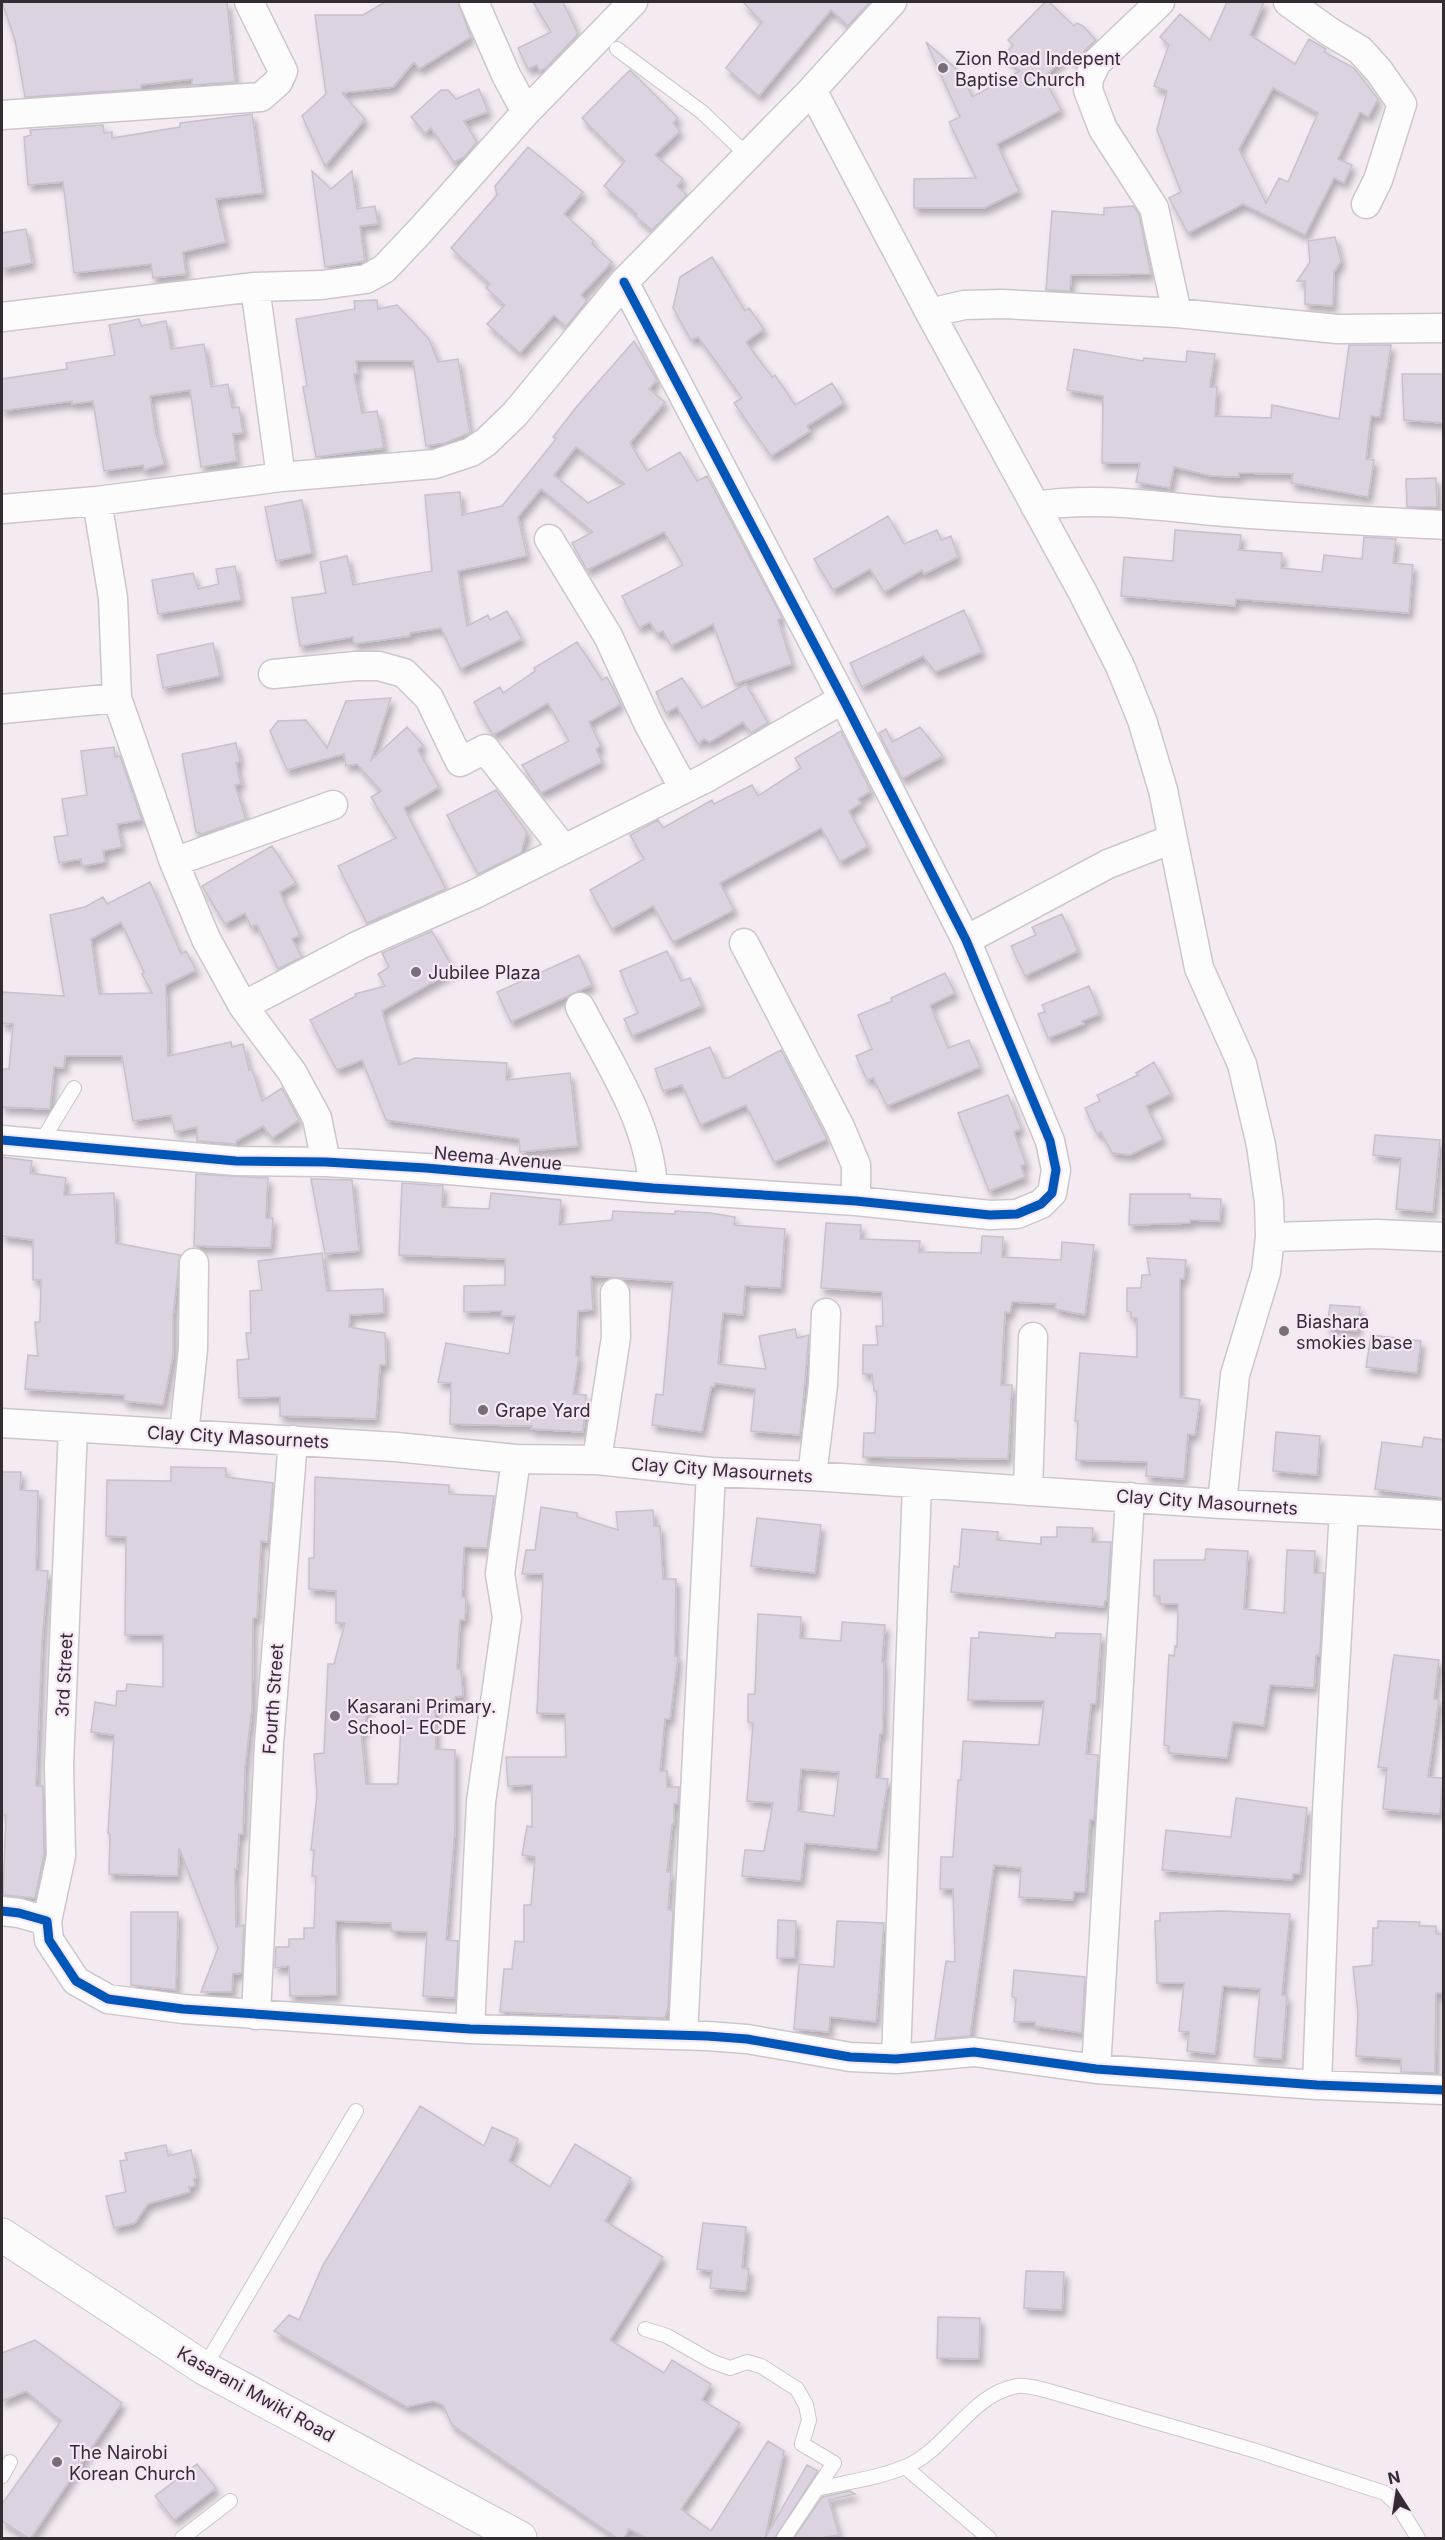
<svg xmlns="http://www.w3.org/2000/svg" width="1445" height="2540" font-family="Inter,sans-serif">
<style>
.building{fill:#dbd3e0;stroke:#c7c1c9;stroke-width:1.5;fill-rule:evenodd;filter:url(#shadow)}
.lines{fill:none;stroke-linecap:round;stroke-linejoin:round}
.lane-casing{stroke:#cdc6cc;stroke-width:16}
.street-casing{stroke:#cdc6cc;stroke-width:31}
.secondary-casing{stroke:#cdc6cc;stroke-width:35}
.lane{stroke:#fdfcfd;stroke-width:14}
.street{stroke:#fdfcfd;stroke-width:28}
.secondary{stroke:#fdfcfd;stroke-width:33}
.cycleway-casing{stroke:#f7e6f6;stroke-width:13}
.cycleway{stroke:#0057b8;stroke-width:9}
.poi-dot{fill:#766f76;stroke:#f7e6f6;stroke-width:2}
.labels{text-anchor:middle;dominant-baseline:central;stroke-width:4.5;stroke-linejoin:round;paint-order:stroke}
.poi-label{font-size:18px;fill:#332d33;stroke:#f7e6f6;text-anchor:start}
.street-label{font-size:18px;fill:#332d33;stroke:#f7e6f6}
</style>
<defs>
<filter id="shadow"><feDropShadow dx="3.5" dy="6" stdDeviation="3" flood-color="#0004"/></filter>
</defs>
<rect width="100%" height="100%" fill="#f3eaf2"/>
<path class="building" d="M2,2H227L235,82L192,85V79L141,85V89L25,97L15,40Z
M385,2H458L471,37L419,69L414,62L393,87L342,93L365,119L325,166L302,116L326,94L315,15H363Z
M533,2H563L578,34L546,68L540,71L537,65L528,69L518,48L551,32Z
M743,2H870L848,26L831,10L759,96L726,68L762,22Z
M1045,2H1049L1074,26L1077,23L1083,26L1096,40L1085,50L1077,64L1067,54L1044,78L1061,110L997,144L1019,191L984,208H914V179L976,178L949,122L960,117L926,42L962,74L972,97L1020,71L1004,55L1013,45L1008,40Z
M1227,2H1264L1250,35L1295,64L1309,39L1326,49L1324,52L1354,68L1378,99L1368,117L1360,112L1338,159L1352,165L1344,183L1334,178L1305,235L1243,204L1188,233L1169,198L1181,192L1157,130L1167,91L1154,86L1169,45L1160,37L1180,14L1210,40ZM1273,88L1318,113L1288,182L1279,178L1266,203L1239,149Z
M630,70L678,118L673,123L680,131L655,155L683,179L677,186L687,195L652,230L635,216L637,214L604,186L625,161L582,118Z
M479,89L488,112L464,121L477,142L464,157L454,162L431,128L425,133L411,117L441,90H448L456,99Z
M252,114L263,193L216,199L226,242L183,252L186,274L153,278L151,264L74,273L63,182L28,185L24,137L31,135L30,130L103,125L104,133L112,132V138L180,127V123Z
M528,147L583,192L564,214L594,241L592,244L612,262L581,295L587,301L566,327L554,315L520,353L487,324L505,305L486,288L490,284L451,248L497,195L495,186Z
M312,171L331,189L352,171L357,209L375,206L378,224L360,226L365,261L325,267Z
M1133,206L1139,214L1151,274L1071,275L1070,291L1046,290L1052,211L1104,215V208Z
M26,229L32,263L2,269V233Z
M1335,237L1341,261L1334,272L1333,306L1305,304V281H1297L1310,262L1308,241Z
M712,257L745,311L749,308L764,329L746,342L772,377L775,375L795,405L832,383L844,403L807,426L810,431L771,456L734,403L742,398L698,337L691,340L673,308L680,277Z
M377,300L378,309L397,305L429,339L438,362L458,359L470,433L445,443L426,446L413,361H356L358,374H354L362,413L377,411L384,448L316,457L303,387L307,386L296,319L355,309L354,301Z
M139,319L141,326L166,321L171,349L204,344L211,387L228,384L232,408L239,407L243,433L233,434L237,461L201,467L190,390L150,396L156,434L165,464L144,470L143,465L104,471L93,401L72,404V401L2,411V379L67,369L66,363L115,355L109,325Z
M634,341L657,380L649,389L665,402L630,443L647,471L680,452L697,481L707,476L782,617L778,620L792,664L735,684L713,624L671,646L663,631L657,634L650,622L639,628L622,596L683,565L664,532L587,570L572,543L593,532L541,489L518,517L527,556L458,571L467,626L488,615L490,620L507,611L522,639L460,669L441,628L410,633V636L354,644L353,637L300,646L292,598L326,593L320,562L347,556L353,585L432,571L425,495L460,492L462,515L502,506L556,439L553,437L578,405ZM576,447L625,484L588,503L554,475Z
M1349,345H1391L1380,417L1371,416L1366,459L1374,460L1368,497L1291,483L1293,474L1239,473V477L1211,476L1174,467L1170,488L1136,482L1140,463H1102L1103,396L1067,390L1074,349L1143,361L1144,358L1186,362L1187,351L1215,354L1210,387H1217L1215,416L1271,418L1272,405L1339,419Z
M1402,374H1443V423L1404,420Z
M1436,478L1437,507H1407L1406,479Z
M302,500L312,553L276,561L265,507Z
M888,516L904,544L937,530L941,540L951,536L958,557L924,574L922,570L884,592L870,569L833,590L814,559Z
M1175,530L1241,535L1239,550L1282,553L1281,568L1322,572L1324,555L1362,559L1364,537L1396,539L1393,563L1413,565L1409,613L1236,599L1235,606L1121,596L1124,557L1173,561Z
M235,566L241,600L158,614L152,580L193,573L198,589L219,584L216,569Z
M964,610L982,652L935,672L923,656L862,687L850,663Z
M577,642L602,680L607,677L621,704L589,722L601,746L596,749L602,762L541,793L522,765L569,741L548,703L493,735L474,702L500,687L503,693L535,671L534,668Z
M213,643L220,676L163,688L157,655Z
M682,678L702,708L746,684L768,723L751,733L743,722L710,742L704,739L698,744L677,707L666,713L656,692Z
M391,698L371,760L407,727L423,745L418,750L439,787L404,808L446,889L367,923L338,866L396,838L371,797L381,791L357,764L346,766L344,754L287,770L270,731L278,721L306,720L327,748L346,701Z
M920,727L943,756L902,779L879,733L886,729L892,742Z
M841,731L871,791L858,799L861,803L849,811L868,846L840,862L821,828L720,883L734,910L673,942L653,906L612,929L590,890L644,859L630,835L658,820L663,828L712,800L714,804L752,785L758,796L801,768L795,758Z
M236,743L240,762L236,763L241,784L235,785L246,819L202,834L196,832L182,754Z
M114,747L115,757L120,756L142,820L117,824L122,847L103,851L105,862L82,866L81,859L59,863L54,837L68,835L62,799L87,795L81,751Z
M496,790L527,832L521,853L478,874L447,815Z
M272,846L296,883L280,892L300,935L292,939L302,957L278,969L257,925L251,927L245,913L225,924L202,886Z
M150,882L181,954L186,951L196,970L166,985L168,1056L231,1042L232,1047L243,1044L249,1070L252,1069L262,1101L282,1088L299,1120L272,1138L263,1126L236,1141V1144L197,1141V1127L175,1132L171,1115L133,1121L122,1056H65L64,1068L54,1067L50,1109L2,1107V1069H9L13,1024L2,1023V992L64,996L50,915L85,907L103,897L107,904ZM121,922L144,972L142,974L152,993L99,994L91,939Z
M1062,914L1078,951L1025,976L1011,946L1036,935L1032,927Z
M432,931L454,970L382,1011L399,1065L415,1058L507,1063L506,1080L570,1073L578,1146L520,1152L519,1139L386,1120L362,1060L337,1070L310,1020L356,996L355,994L385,986L378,974L389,967L382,953Z
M667,951L681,981L690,978L702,1006L632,1036L624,1019L638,1013L620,971Z
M579,955L592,985L511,1022L497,992Z
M945,973L955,993L930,1005L948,1048L969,1040L980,1067L887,1106L873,1078L867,1080L856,1056L872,1049L858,1015L892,1001L891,998Z
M1089,986L1100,1014L1082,1021L1084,1024L1048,1038L1038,1014L1045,1012L1042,1005Z
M710,1047L723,1078H728L781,1050L827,1139L774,1162L746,1105L700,1125L682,1085L663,1091L655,1069Z
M1154,1062L1171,1094L1146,1106L1163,1139L1130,1155L1112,1153L1101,1132L1097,1134L1085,1108L1100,1101L1097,1095L1138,1075L1136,1073Z
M1008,1095L1021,1129L1014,1132L1026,1164L1021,1166L1025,1177L989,1191L958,1113Z
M1375,1135L1440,1140L1433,1212L1396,1209L1401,1158L1373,1155Z
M2,1157L32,1161L30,1173L66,1178L64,1195L114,1193L116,1243L180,1255L173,1316V1356L163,1405L124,1401V1395L25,1389L28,1355L38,1356L35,1322H40L41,1280H33V1240L2,1236Z
M196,1174L268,1178L266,1218H273L271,1248L194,1246Z
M311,1179L352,1180L359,1251L325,1254Z
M402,1183L443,1186L442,1207L489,1209L491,1193L561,1200L559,1225L612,1220L613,1211L675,1214V1211L711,1213L735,1217L734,1225L785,1229L781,1288L745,1286L743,1315L723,1313L718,1364L766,1369L759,1336L795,1329L797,1338L809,1335L800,1435L751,1431L755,1389L715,1383L714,1387H711L702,1432L652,1425L656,1394L663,1395L673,1282L591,1276L593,1310L578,1311L576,1356H579L573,1394L586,1395L583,1432L531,1429L532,1426L450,1424L451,1383L438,1382L446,1343L509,1354L515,1316H501L502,1311L464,1312V1286L505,1285V1259L399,1255Z
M1130,1194H1190V1198L1221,1199L1220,1221L1190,1220V1223L1129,1225Z
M826,1223L861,1225L860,1239L920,1241L919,1252L981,1253L982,1236L1003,1237L1002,1257L1061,1260L1062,1242L1094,1245L1085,1315L1055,1309L1056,1304L1012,1302L1010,1313L1005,1312L1001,1385H1012L1008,1459L863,1457L864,1433H875L877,1391H874L872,1374H863V1345H878L876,1326H883L882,1292L821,1288Z
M322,1253L327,1291L383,1289L384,1313L350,1315L349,1327L385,1333L386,1365H380L376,1419L280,1416V1397L239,1398L237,1360L249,1359L246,1333H251L250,1291L262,1290L258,1261Z
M1147,1258L1186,1260L1184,1279H1180V1397L1200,1400L1195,1435L1188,1434L1184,1479L1146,1476L1147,1462L1076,1460L1078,1421H1075L1080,1353L1137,1357V1318H1131V1312L1127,1311V1288H1141L1142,1275H1150Z
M1330,1305L1360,1307L1357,1331L1327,1328Z
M1371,1335L1421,1341L1417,1373L1366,1367Z
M1276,1432L1320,1436L1317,1475L1273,1471Z
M1424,1437L1443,1440V1498L1375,1489L1382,1442L1422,1447Z
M171,1467L226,1468V1477L273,1483L268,1542L261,1541L257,1618H253L252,1708L245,1768L243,1834H239L237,1869H235L236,1927L244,1925L242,1973L233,1974L232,1992H201L218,1948L179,1848L178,1876L109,1874L110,1834L108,1833L114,1735L91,1732L95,1702L116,1706L117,1691H126L127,1684L163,1687V1635H125L126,1537L106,1536L107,1480L171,1481Z
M2,1472H21L20,1490L38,1491L36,1570L48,1571L42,1643L36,1786H43L44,1854L35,1898L3,1895L6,1815H2Z
M315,1477L449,1485V1494L494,1496L487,1548L464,1547L462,1597L466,1598L465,1620H460L457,1669H461L463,1696L455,1697V1706L435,1707L436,1749L455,1750V1829L446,1940L458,1941L455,1998L423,1996L427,1932L392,1931L391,1923L336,1921L337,1995L290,1996L289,1966L275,1968L276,1947H289V1939H304V1928H314L316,1876H312L314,1850H311L317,1795L314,1754L324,1753L328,1664H334L345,1623H336V1591L309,1589V1558H314ZM402,1703L398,1784H366L361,1731H365L367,1704Z
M541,1507L577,1513V1517L618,1530L616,1512L653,1510L654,1526H660L663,1579H676L675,1656L678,1657L670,1719H665L660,1771H667V1787H679L678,1804H674V1824H672L667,1872H671L668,1910L673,1911L668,2008L665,2018L500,2012L504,1969H512L515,1941L524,1942V1905H531L535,1857L522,1855L527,1826L532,1827V1785L508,1786L506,1757H566L565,1714L537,1713L543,1574H522L526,1550H535Z
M757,1518L821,1525L815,1573L751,1566Z
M1057,1527L1093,1528L1092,1542H1111L1107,1601H1105L1104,1607L951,1592L954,1566L959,1567L962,1529L998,1532L997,1540L1041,1544V1537H1057Z
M1206,1549L1248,1551L1244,1609L1284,1613L1287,1550L1315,1551L1314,1573H1324L1320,1650L1319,1656L1316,1655L1314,1688L1270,1685L1264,1726L1233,1722L1227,1758L1169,1753V1746L1164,1745L1169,1655L1174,1656L1175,1646L1177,1647L1178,1604H1160V1596H1154V1560H1205Z
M758,1614L801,1617L800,1638L841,1641L842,1622L885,1625L882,1662H884L883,1734H880L876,1778L888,1779L877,1850L805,1843L801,1881L742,1876L745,1850L764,1851L773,1803L747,1801L753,1723L748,1722V1694H755ZM801,1769L839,1772L834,1816L798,1811Z
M979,1632L1055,1638L1056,1633L1101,1634L1096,1704H1091L1086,1754L1098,1755L1094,1820H1090L1085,1892H1074L1073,1900L1019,1897L1021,1868L994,1865L970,2036L935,2039L946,1961L955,1962L953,1889H940L941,1857H953L958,1780H961L963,1741L1039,1745L1044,1701L968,1700L971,1638H979Z
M1394,1655L1439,1660L1434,1699L1439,1700L1428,1777L1443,1778L1440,1814L1383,1809L1387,1768L1378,1767Z
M1236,1798L1307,1808L1300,1874H1293L1292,1880L1162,1870L1166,1830L1231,1837Z
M1222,1911L1290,1914L1282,1995L1287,1996L1282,2059L1254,2057L1260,1989L1223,1986L1215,2054L1187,2051L1189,2032L1179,2031L1184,1983H1157L1155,1921H1160V1913Z
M131,1912H178L176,1990L131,1985Z
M778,1920L796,1921L795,1958H777Z
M837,1921L884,1923L876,2022L830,2017L829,2032L794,2029L799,1964L834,1967Z
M1378,1921L1420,1922L1419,1926H1436V1934H1443V1993H1436L1435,2073L1401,2072V2059L1356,2056L1358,2013L1353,1967L1372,1965L1373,1928H1378Z
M1014,1970L1085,1977L1082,2033L1035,2026V2022H1014L1016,1998L1012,1997Z
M420,2106L484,2146L492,2127L518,2139L509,2161L550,2187L575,2144L631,2178L605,2221L663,2257L610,2340L664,2373L672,2360L711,2384L702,2400L740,2423L681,2509L711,2531L768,2441L784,2451L765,2538H647L629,2529L624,2538H617L452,2425L443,2405L433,2401L407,2407L274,2331L289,2315L299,2320L323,2265Z
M166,2145L168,2156L191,2150L197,2178L194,2179L195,2186L189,2187L190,2192L148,2204L135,2223L114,2228L106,2196L126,2192L120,2161L127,2160L125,2153Z
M703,2223L746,2227L742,2268L749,2269L746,2291L710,2288L712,2271L697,2269Z
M1026,2271L1064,2272L1062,2310L1024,2308Z
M938,2317L980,2318L979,2359L937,2358Z
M35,2340L122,2403L31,2538H28L2,2521V2504L61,2421L26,2391L2,2401V2353Z
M197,2464L216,2488L174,2520L155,2496Z
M807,2465L818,2471L775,2538H765Z
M850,2491L855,2494L829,2500L839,2535L820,2538H794L822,2497Z"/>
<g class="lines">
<g class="lane-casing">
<path id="lane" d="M617,49L702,112L747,155
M40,1144L74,1088
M645,2329L667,2336L711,2361L730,2368L747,2362L761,2366L797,2389L806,2405L809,2420L802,2444L834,2463L784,2538
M204,2368L356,2111
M905,2467L989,2538
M2,2476L10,2462
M817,2489C846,2482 880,2478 907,2466C948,2448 971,2394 1017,2386C1026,2385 1036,2388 1045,2390L1253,2450L1385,2493L1397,2504L1418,2538
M182,2538L230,2501"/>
</g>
<g class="street-casing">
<path id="street" d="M474,2L506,75L526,112
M1160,2L1097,62L1089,78L1088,90L1103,129L1154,208L1177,313
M1288,2L1330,32L1360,50L1379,71L1402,104L1378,180L1366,204
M812,90L930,313L1083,593L1120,666L1142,720L1163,790L1199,968L1242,1064L1261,1145L1269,1202L1270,1237
M2,115L261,97L278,82L283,71L249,2
M255,287L281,477
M930,313L964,305L1003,304L1177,313L1337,329L1444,328
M2,317L255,287L322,285L366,279L384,269L421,230L526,112L633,2
M97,501L113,598L117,698L174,862L206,939L243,1006L292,1072L317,1118L326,1162
M1035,506C1098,496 1162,507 1225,512C1298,518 1371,521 1444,525
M2,509L97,501L281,477L435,464L471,452L486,442L515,414L624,282L812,90L892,2
M549,539L608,636L648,723L684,789
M273,674L356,666H379L404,673L429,698L460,762L485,749L563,848
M2,709L117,698
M174,862L333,805
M966,940L1108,864L1172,839
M744,943L840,1127L856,1165V1201
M243,1006L359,945L475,894L706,778L843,699
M580,1007C609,1063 650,1123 653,1188
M2,1140L236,1161L326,1162L426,1168L653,1188L856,1201L990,1215L1017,1214L1041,1204L1052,1193L1056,1170L1050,1141L966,940L843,699L624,282
M2,1423L396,1447L516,1459L597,1460L711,1472L812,1476L1222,1504L1444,1515
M184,1434L193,1349L194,1263
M597,1460L616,1337L615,1293
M812,1476L823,1385L826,1313
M1028,1491L1033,1337
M1222,1504L1235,1375L1266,1272L1270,1237L1377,1234L1444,1237
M2,1911L19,1913L47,1921L49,1940L76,1981L108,1999L183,2009L470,2029L707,2036L747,2039L850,2057L896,2059L974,2052L1096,2069L1317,2085L1444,2090
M47,1921L61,1856L59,1765L73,1428
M256,2015L269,1744L293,1440
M470,2029L481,1802L507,1617L500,1574L516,1459
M683,2035L711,1472
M896,2059L917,1484
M1096,2069L1130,1497
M1317,2085L1327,1812L1344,1510"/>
</g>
<g class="secondary-casing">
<path id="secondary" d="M2,2235L204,2368L520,2538"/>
</g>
<use href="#lane" class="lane"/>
<use href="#street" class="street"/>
<use href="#secondary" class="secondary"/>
<g class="cycleway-casing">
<path id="cycleway" d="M2,1140L236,1161L326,1162L426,1168L653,1188L856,1201L990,1215L1017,1214L1041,1204L1052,1193L1056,1170L1050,1141L966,940L843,699L624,282
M2,1911L19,1913L47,1921L49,1940L76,1981L108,1999L183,2009L470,2029L707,2036L747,2039L850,2057L896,2059L974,2052L1096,2069L1317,2085L1444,2090"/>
</g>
<use href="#cycleway" class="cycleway"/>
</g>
<g class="poi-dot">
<circle cx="943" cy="68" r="6"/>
<circle cx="416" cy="972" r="6"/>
<circle cx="1284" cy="1331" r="6"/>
<circle cx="483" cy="1410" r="6"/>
<circle cx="335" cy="1716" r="6"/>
<circle cx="57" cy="2462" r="6"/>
</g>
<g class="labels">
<g class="poi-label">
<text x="955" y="58">Zion Road Indepent<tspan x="955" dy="21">Baptise Church</tspan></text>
<text x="428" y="972">Jubilee Plaza</text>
<text x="1296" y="1321">Biashara<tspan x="1296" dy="21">smokies base</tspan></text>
<text x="495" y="1410">Grape Yard</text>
<text x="347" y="1706">Kasarani Primary.<tspan x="347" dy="21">School- ECDE</tspan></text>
<text x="69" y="2452">The Nairobi<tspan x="69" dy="21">Korean Church</tspan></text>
</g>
<g class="street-label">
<text transform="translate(498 1158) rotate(5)">Neema Avenue</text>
<text transform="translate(238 1437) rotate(3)">Clay City Masournets</text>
<text transform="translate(722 1470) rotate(4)">Clay City Masournets</text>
<text transform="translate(1207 1502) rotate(4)">Clay City Masournets</text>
<text transform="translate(64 1675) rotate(-87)">3rd Street</text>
<text transform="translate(273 1699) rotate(-86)">Fourth Street</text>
<text transform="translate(256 2394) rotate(29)">Kasarani Mwiki Road</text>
</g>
</g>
<rect width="1445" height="2540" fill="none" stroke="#332d33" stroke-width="6"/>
<g transform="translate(1397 2492) rotate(348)" stroke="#f7e6f6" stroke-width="4.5" paint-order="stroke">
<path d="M0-4.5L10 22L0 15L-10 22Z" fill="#332d33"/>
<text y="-9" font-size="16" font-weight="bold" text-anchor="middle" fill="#332d33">N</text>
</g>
</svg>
